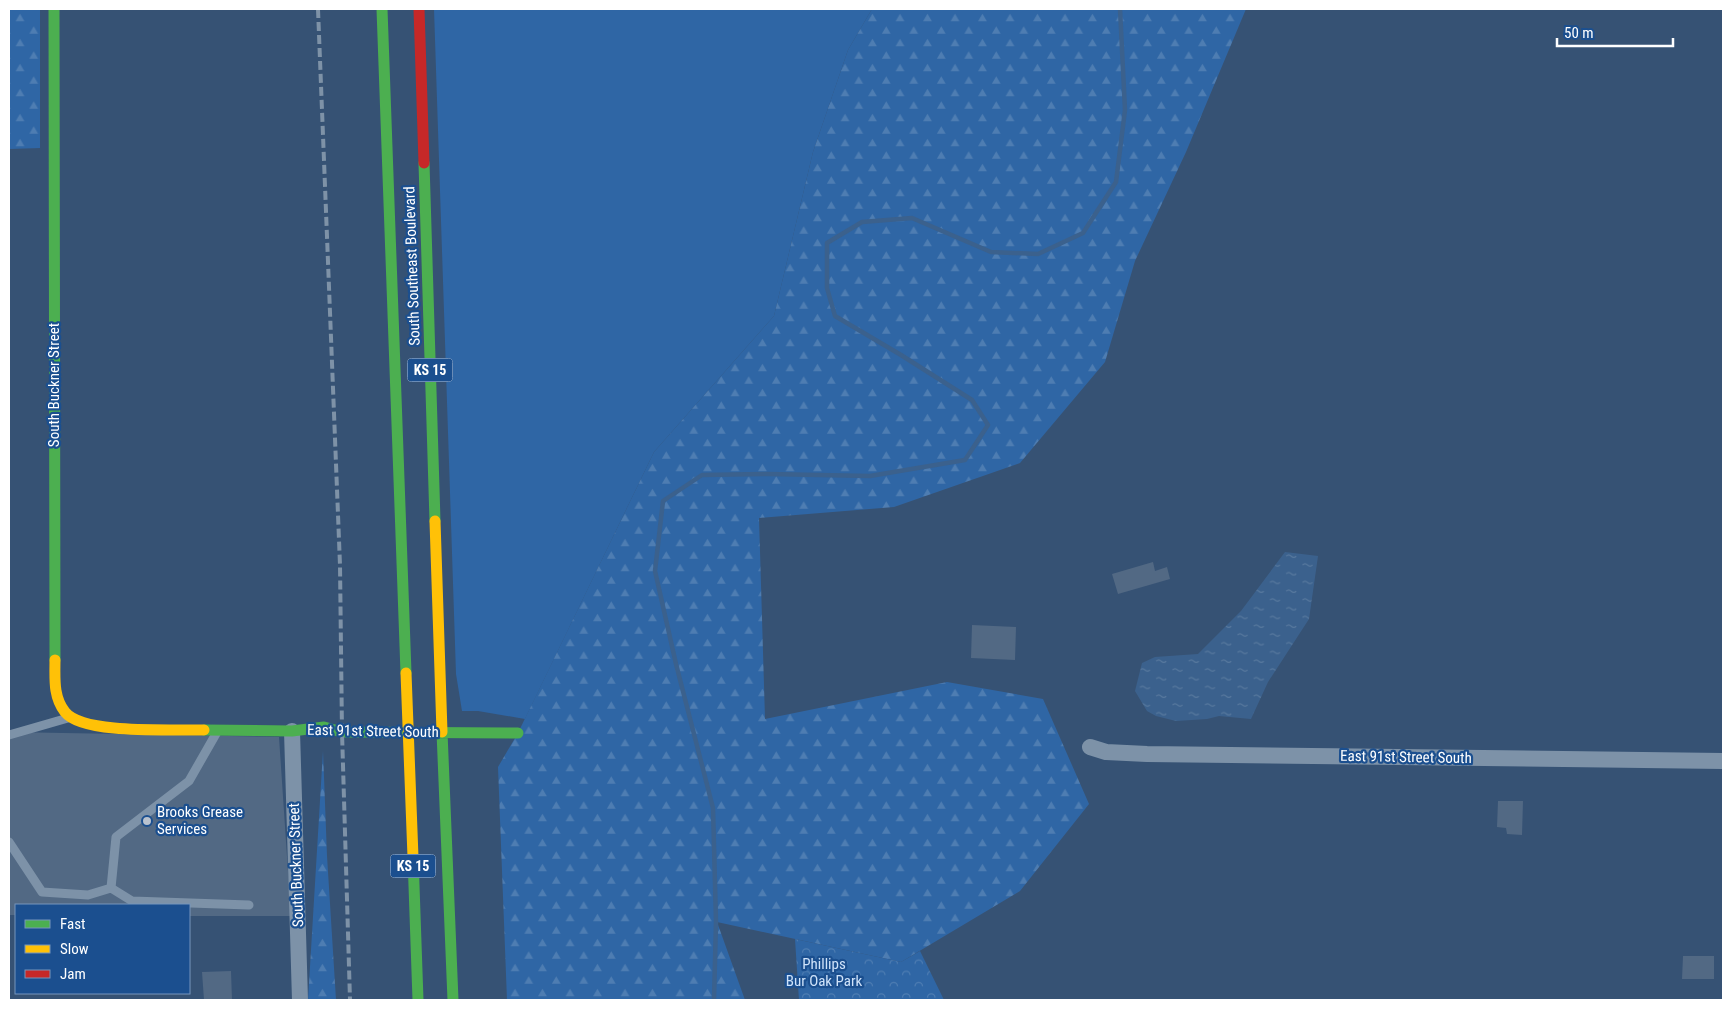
<svg xmlns="http://www.w3.org/2000/svg" width="1732" height="1009" font-family="'Roboto Condensed',sans-serif">
<style>
.grass{fill:#2f66a5}
.forest{fill:url(#forest-firs)}
.park{fill:url(#park-crowns)}
.water{fill:url(#water-ripples)}
.lines{fill:none;stroke-linecap:round;stroke-linejoin:round}
.stream{stroke:#3b618d;stroke-width:4.5}
.building{fill:#526984}
.lane{stroke:#7d92a8;stroke-width:9}
.street{stroke:#7d92a8;stroke-width:16}
.fast{stroke:#4caf50;stroke-width:11}
.slow{stroke:#ffc107;stroke-width:11}
.jam{stroke:#c62828;stroke-width:11}
.rail{stroke:#7e92a7;stroke-width:4;stroke-dasharray:9 4;stroke-linecap:butt}
.poi-dot{fill:#b9c2ce;stroke:#1b4f8f;stroke-width:2}
.labels{text-anchor:middle;dominant-baseline:central;stroke-width:4.5;stroke-linejoin:round;paint-order:stroke}
.shield{fill:#1b4f8f;stroke:#bbcadd;stroke-width:1}
.shield-label{font-size:14px;font-weight:bold;fill:#fff}
.street-label{font-size:15px;fill:#fff;stroke:#1b4f8f}
.poi-label{font-size:15px;fill:#fff;stroke:#1b4f8f;text-anchor:start}
.park-label{font-size:15px;fill:#cfe3fa;stroke:#1b4f8f}
</style>
<defs>
<pattern id="forest-firs" width="22" height="20" patternUnits="userSpaceOnUse" patternTransform="scale(1.25)"><rect width="22" height="20" fill="#2f66a5"/><path d="M5 1l3.5 6h-7zM16 11l3.5 6h-7z" fill="#4e7db2"/></pattern>
<pattern id="park-crowns" width="20" height="18" patternUnits="userSpaceOnUse" patternTransform="scale(1.25)"><rect width="20" height="18" fill="#2f66a5"/><path d="M2 6a3 3 0 1 1 6 0M12 15a3 3 0 1 1 6 0" fill="none" stroke="#4e7db2"/></pattern>
<pattern id="water-ripples" width="26" height="14" patternUnits="userSpaceOnUse" patternTransform="scale(1.25)"><rect width="26" height="14" fill="#3b618d"/><path d="M2 4q2-2 4 0t4 0M15 11q2-2 4 0t4 0" fill="none" stroke="#58799e"/></pattern>
</defs>
<rect width="100%" height="100%" fill="#365274"/>
<path class="grass" d="M434,9H872L848,50L813,152L774,316L654,452L525,719L478,711H462L456,674Z"/>
<path class="forest" d="M9,9H40V148L9,149Z
M872,9H1246L1186,152L1135,261L1105,362L1020,463L894,507L759,518L765,719L947,682L1043,699L1089,804L1020,891L901,962L717,922L745,1000H507L498,767L518,733L654,452L774,316L813,152L848,50Z
M323,751L327,856L336,1000H308Z"/>
<path class="park" d="M795,939L901,962L920,951L944,1000H799Z"/>
<path class="water" d="M1285,552L1318,556L1309,619L1268,682L1251,719L1219,716L1207,719L1176,721L1156,716L1147,711L1135,691L1142,663L1155,657L1198,654L1241,611Z"/>
<g class="lines">
<path class="stream" d="M714,1000L716,922L713,808L676,664L655,571L663,501L702,475L768,474L870,476L965,460L988,425L972,400L901,355L835,316L827,288V243L862,222L912,218L991,252L1038,254L1083,233L1116,182L1125,110L1120,9"/>
</g>
<path class="building" d="M1153,562L1155,571L1167,567L1170,579L1118,594L1112,574Z
M972,625L1016,627L1015,660L971,658Z
M9,732L279,737L291,916H189V905H16V915H9Z
M1498,801H1523L1522,835L1507,834L1506,828L1497,827Z
M1683,956H1714V979H1682Z
M231,971L232,1000H204L202,972Z"/>
<g class="lines">
<path class="lane" d="M9,735L68,718
M9,842L42,892L88,895L111,888L116,837L189,781L217,732
M111,888L132,901L249,905"/>
<path class="street" d="M292,731L300,1000
M1090,747L1106,752L1147,754L1723,761"/>
<path class="fast" d="M54,9L55,660
M382,9L406,673
M424,163L435,521
M204,730L292,731L324,727L342,732L518,733
M442,732L453,1000
M413,857L418,1000"/>
<path class="slow" d="M435,521L442,732
M55,660C55,678 53,697 65,712C83,735 174,729 204,730
M406,673L413,857"/>
<path class="jam" d="M419,9L424,163"/>
<path class="rail" d="M318,9L340,565L342,732L350,1000"/>
</g>
<circle class="poi-dot" cx="147" cy="821" r="5"/>
<g class="labels">
<g class="shield">
<rect x="407.5" y="358.5" width="45" height="23" rx="4"/>
<rect x="390.5" y="854.5" width="45" height="23" rx="4"/>
</g>
<g class="shield-label">
<text x="430" y="370">KS 15</text>
<text x="413" y="866">KS 15</text>
</g>
<g class="street-label">
<text transform="translate(412 266) rotate(-92)">South Southeast Boulevard</text>
<text transform="translate(54 385) rotate(-90)">South Buckner Street</text>
<text transform="translate(373 731) rotate(1)">East 91st Street South</text>
<text transform="translate(1406 757) rotate(1)">East 91st Street South</text>
<text transform="translate(296 865) rotate(-92)">South Buckner Street</text>
</g>
<g class="poi-label">
<text x="157" y="812">Brooks Grease<tspan x="157" dy="17">Services</tspan></text>
</g>
<g class="park-label">
<text x="824" y="964">Phillips<tspan x="824" dy="17">Bur Oak Park</tspan></text>
</g>
</g>
<rect width="1732" height="1009" fill="none" stroke="#ffffff" stroke-width="20"/>
<rect x="15" y="904" width="175" height="90" fill="#1b4f8f" stroke="#7695bc"/>
<rect x="25" y="920" width="25" height="8" fill="#4caf50" stroke="#7695bc"/>
<text x="60" y="929" font-size="15" fill="#ffffff">Fast</text>
<rect x="25" y="945" width="25" height="8" fill="#ffc107" stroke="#7695bc"/>
<text x="60" y="954" font-size="15" fill="#ffffff">Slow</text>
<rect x="25" y="970" width="25" height="8" fill="#c62828" stroke="#7695bc"/>
<text x="60" y="979" font-size="15" fill="#ffffff">Jam</text>
<path d="M1557 38v8h116v-8" fill="none" stroke="#ffffff" stroke-width="2.5"/>
<text x="1564" y="38" font-size="15" fill="#ffffff" stroke="#1b4f8f" stroke-width="4" paint-order="stroke">50 m</text>
</svg>
